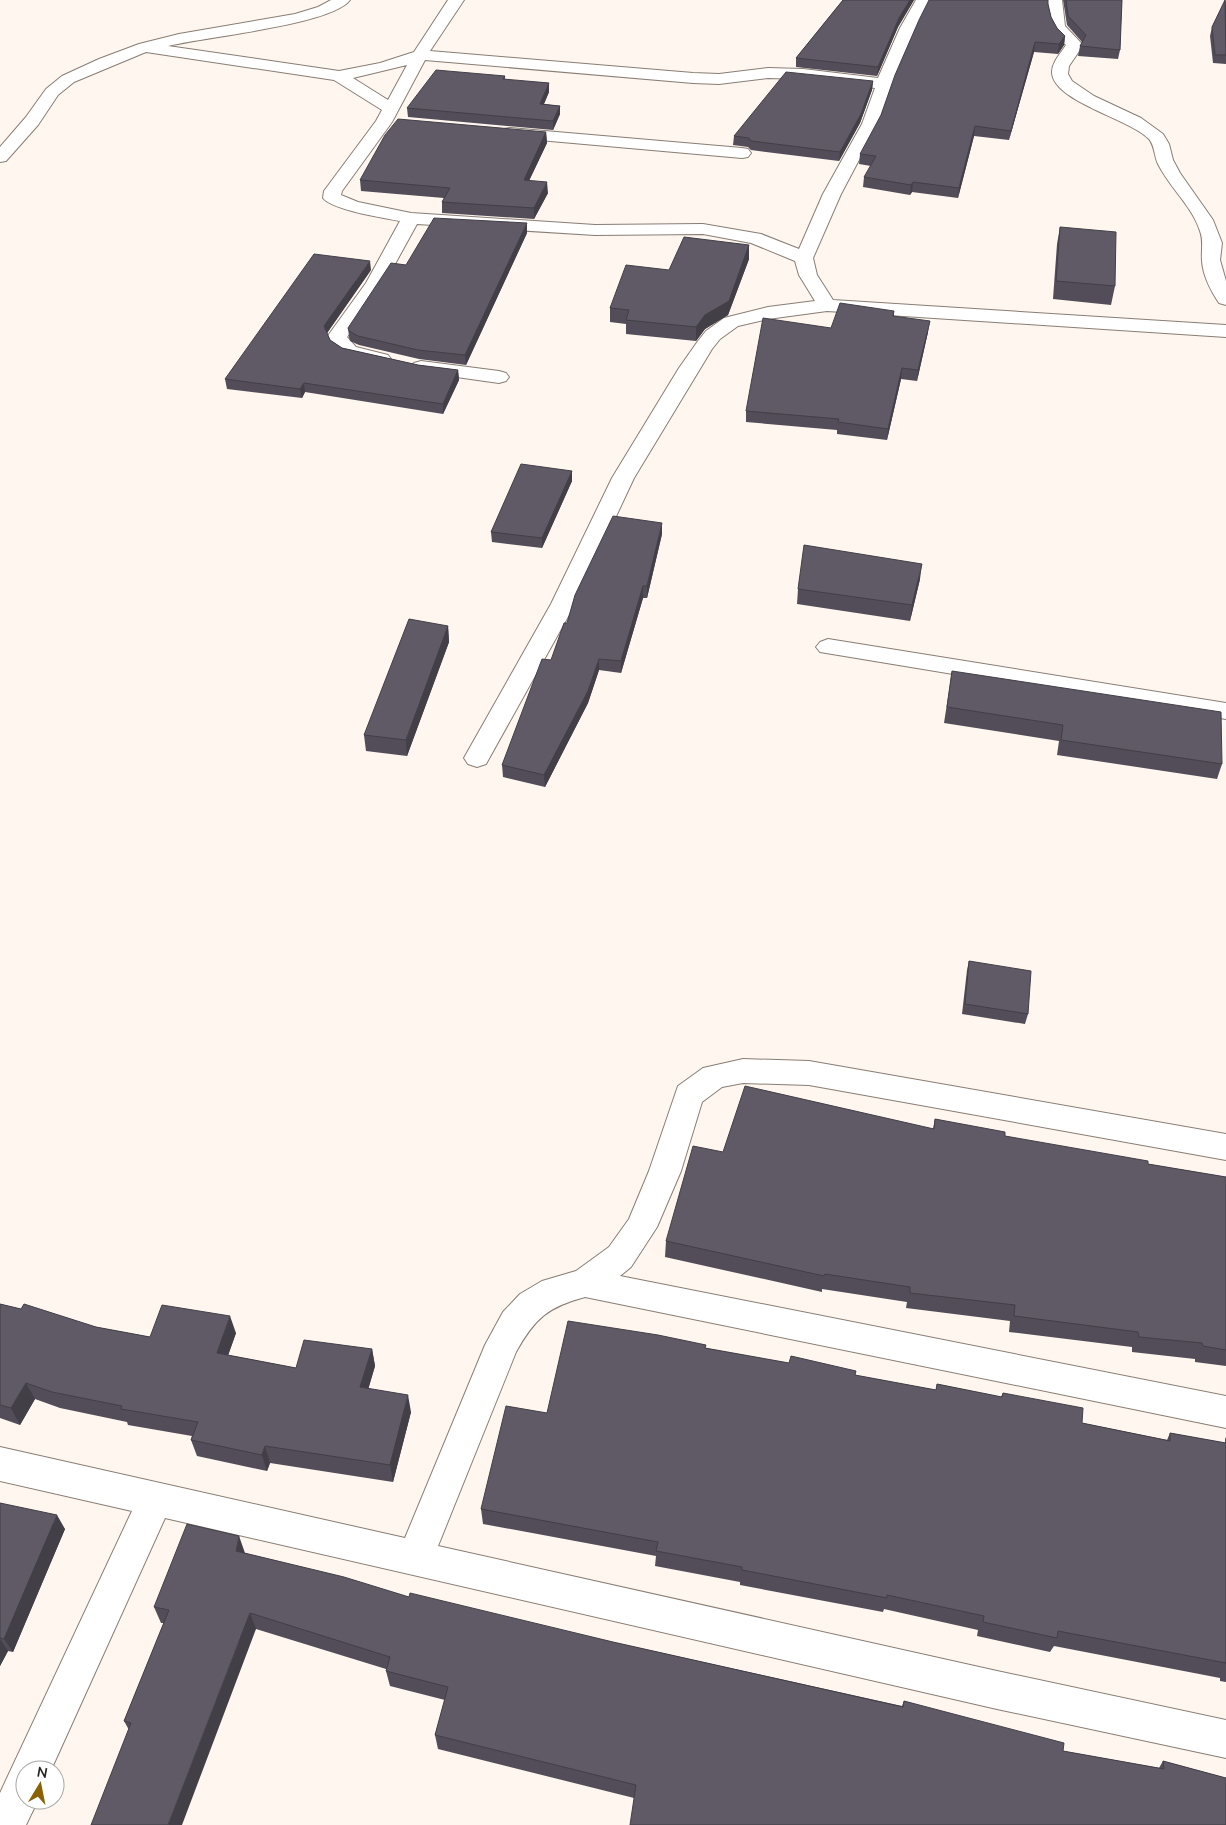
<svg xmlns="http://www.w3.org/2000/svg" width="1226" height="1825" font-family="Mulish,sans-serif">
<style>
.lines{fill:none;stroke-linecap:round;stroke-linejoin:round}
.minor-casing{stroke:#897d74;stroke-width:2}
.minor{fill:#fff;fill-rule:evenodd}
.wall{fill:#524d58}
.shaded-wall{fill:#423f47}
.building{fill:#5f5a66;stroke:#423f47}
</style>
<rect width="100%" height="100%" fill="#fef6ef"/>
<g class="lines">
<g class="minor-casing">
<path id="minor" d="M331,0H350C332,25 203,37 168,46L339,71L380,63L414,52L448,0H464L430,51L693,73L719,74L768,68L803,69L878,78L900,28L916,0H932L916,28L892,84L878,124L841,194L813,258L817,275L833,300L1226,325V337L827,311L768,319L738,326L720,339L712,349L634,478L575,604L486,764L477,767L468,764L464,758L551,604L612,478L679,368L698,341L706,331L724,318L768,307L815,301L799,275L795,261L751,243L703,234L595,235L417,224L384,284L347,337L356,347L388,355L391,359L388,363C367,368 337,357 327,337L366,283L400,221C384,218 332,210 323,198L324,191L376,121L382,110L334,80L146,52L74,82L58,95L38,125L6,161L0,162V147L26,117L46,89L62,76L99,59L139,44L179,34L295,14L318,7ZM425,60L693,83L719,84L768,78L803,79L875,88L862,124L823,194L799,249L761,234L703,224L595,225L411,213L358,202L341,195L342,191L392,122ZM407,65L388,100L353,78Z
M1048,0H1062L1065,26L1082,44V47L1069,66L1068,74L1072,81L1094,96L1141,118L1163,134L1169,144L1173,160L1180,173L1213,220L1222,243L1220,260L1226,281V305L1219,303C1211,291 1203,276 1202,261C1201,250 1204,242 1200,231C1192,206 1170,188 1158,164C1154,156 1155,146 1149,139C1130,119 1052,101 1052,72C1052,62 1061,53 1066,45C1052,34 1046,18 1048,0Z
M510,128L742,148L748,149L751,153L748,157L742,158L504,137L502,133L504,129Z
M421,361L499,371L506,373L509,377L506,381L499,383L414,371L411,367L414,363Z
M828,639L1226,703V719L820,652L816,647L820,642Z
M743,1059L809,1061L1226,1134V1160L809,1085L743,1083L722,1087L702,1102L681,1171L657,1227L631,1267L620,1276L1226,1396V1428L585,1297C548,1307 535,1318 516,1352L438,1546L997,1671L1226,1720V1758L997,1709L165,1518L51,1770H25V1800H38L26,1825H0V1793L132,1511L0,1481V1447L405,1538L485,1345L503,1312L520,1294L542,1281L576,1271L609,1247L629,1219L649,1171L678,1086L703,1068Z"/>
</g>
<use href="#minor" class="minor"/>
</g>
<path class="wall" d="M843,0H914L898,27L877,76L796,67V58Z
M1063,0H1122L1120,50L1118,59L1078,56L1080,46L1082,42L1067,25Z
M1226,0V64L1213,63L1210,36L1212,27Z
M1048,4L1051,17L1057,28L1065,36L1064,45L1058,54L1034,52L1009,140L974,136L958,198L912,192L910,195L863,187L864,177L871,166L859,164L860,154Z
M505,76V80L549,83V92L544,104L560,106V114L553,130L408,117L407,108Z
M873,81L872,90L860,123L839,161L751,150L748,147L733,145L734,136Z
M546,132L547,143L529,181L548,193L534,219L442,213V202L444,198L361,191L360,180Z
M1060,227L1115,286L1111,305L1053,299L1057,244Z
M527,233L466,365L419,359L359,345L350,341L349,337L348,328L406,265Z
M749,245V259L728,315L705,329L696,341L626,334V324L610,322V308L669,270Z
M371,270L327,333L330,340L342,348L418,365L458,370L459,380L443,414L305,392L302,398L227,389L225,379Z
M894,311V316L928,332L917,381L901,379L887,440L837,434V430L746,422V411L831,328Z
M572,471V481L542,548L492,542L491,532Z
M662,534L647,598H643L621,673L599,670L588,703L545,787L503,777L502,765L551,660Z
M920,579L910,621L797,604L798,589Z
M448,626L449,642L407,756L366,751L364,735Z
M952,671L1222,764L1217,779L1057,755L1059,741L944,723Z
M969,961L1028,1014L1025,1024L962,1014L967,970Z
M935,1119L1005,1136L1148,1164L1226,1177V1366L1195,1362V1359L1132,1352V1347L1009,1332L1010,1321L906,1308L907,1302L822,1289V1292L665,1257L666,1241L933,1129Z
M0,1304L96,1327L150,1337L236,1333L228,1355L296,1368L372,1349L375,1366L368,1389L411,1412L393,1482L270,1463L267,1471L197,1456L191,1440L192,1436L128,1425L127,1422L60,1408L35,1399L20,1425L0,1418Z
M706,1345L705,1348L936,1390L937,1384L1001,1397L1003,1393L1082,1423L1167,1440L1170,1433L1225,1443V1439L1226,1437V1682L1220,1681V1678L1054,1646L1050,1652L977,1636L978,1630L884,1609L883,1612L740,1585V1582L655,1566L656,1556L483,1524L481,1509L547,1413Z
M0,1503L65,1529L13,1652L8,1651L0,1666Z
M245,1553L409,1597L902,1706L904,1701L1063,1751L1159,1768L1163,1761L1226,1778L634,1798L438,1749L435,1735L445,1700L390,1686L386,1671V1669L256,1629L129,1730L124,1721L164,1623H161L154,1607Z"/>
<path class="shaded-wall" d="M910,0H914L898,27L877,76L878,67L899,18Z
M1065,36L1064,45L1058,54L1059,44Z
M1035,42L1034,52L1009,140L1011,131Z
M873,81L872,90L860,123L839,161L840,152Z
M549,83V92L540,113V104Z
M560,106V114L553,130V121Z
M975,126L974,136L958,198L959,188Z
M546,132L547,143L524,191V180Z
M547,182L548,193L534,219V208Z
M913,182L912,192L910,195L911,185Z
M527,223V233L466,365L465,355Z
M749,245V259L728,315L705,329L696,341V327Z
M370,261L371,270L325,336L324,326Z
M930,321L928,332L917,381L918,370Z
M902,368L901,379L887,440L888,429Z
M458,370L459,380L443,414V404Z
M304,383L305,392L302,398L300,389Z
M572,471V481L542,548V538Z
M662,523V534L647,598V586Z
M922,564L920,579L910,621L912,605Z
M643,586V598L621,673V661Z
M448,626L449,642L407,756L406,740Z
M599,659V670L588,703L545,787L544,775Z
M230,1316L236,1333L223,1370L217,1353Z
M372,1349L375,1366L364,1404L360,1387Z
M26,1383L35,1399L20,1425L11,1408Z
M408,1395L411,1412L393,1482L390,1465Z
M265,1446L270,1463L267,1471L262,1455Z
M57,1515L65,1529L13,1652L4,1639Z
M239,1536L245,1553L242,1568L236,1551Z
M250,1613L256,1629L182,1825H168Z
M0,1639L8,1651L0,1666Z"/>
<path class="building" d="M843,0H910L899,18L878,67L796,58Z
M929,0H1048V4L1051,17L1057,28L1065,36L1059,44L1035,42L1011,131L975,126L959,188L913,182L911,185L864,177L876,156L860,154L881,115L895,75L919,20Z
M1066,0H1122L1120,50L1080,46L1086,35L1068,16Z
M1225,0L1226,55H1215L1212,27Z
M436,70L505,76L503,79L549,83L540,104L560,106L553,121L407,108Z
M786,72L873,81L861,114L840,152L751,141L749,138L734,136Z
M398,119L546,132L524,180L547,182L534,208L442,202L450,188L360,180L385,135Z
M434,218L527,223L465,355L418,350L358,336L349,331L348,328L391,263L406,265Z
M1060,227L1116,232L1115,286L1056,281Z
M684,237L749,245L729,301L705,315L696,327L626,320L629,310L610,308L626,265L669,270Z
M314,254L370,261L324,326L330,340L342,348L418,365L458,370L443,404L304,383L300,389L225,379Z
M840,303L894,311L893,316L930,321L918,370L902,368L888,429L838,422L839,419L746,411L763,318L831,328Z
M521,464L572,471L542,538L491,532Z
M613,516L662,523L647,586H643L621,661L599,659L588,691L544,775L502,765L542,659L551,660L564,623H567L575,595Z
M804,545L922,564L912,605L798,589Z
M409,619L448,626L406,740L364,735Z
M952,671L1221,712L1222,764L1061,740L1063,725L947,707Z
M969,961L1031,971L1028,1014L965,1004Z
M745,1086L934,1129L935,1119L1005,1132V1136L1148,1161V1164L1226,1177V1350L1203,1346L1202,1343L1139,1337L1138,1332L1014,1316L1015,1305L910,1293V1287L825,1274L824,1276L666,1241L693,1146L723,1152Z
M0,1304L21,1309L24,1304L96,1327L150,1337L162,1305L230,1316L217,1353L296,1368L304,1340L372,1349L360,1387L408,1395L390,1465L265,1446L262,1455L191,1440L198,1422L121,1409L122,1406L52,1392L26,1383L11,1408L0,1405Z
M568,1321L658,1335L706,1345L705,1348L789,1363L791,1356L856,1371L855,1375L936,1390L937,1384L1002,1397L1003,1393L1083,1408L1082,1423L1170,1441V1433L1226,1443V1663L1058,1631L1057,1638L983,1622L984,1616L887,1595V1598L742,1570V1567L656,1551L658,1542L481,1509L506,1406L547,1413Z
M0,1503L57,1515L4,1639L0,1638Z
M187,1524L239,1536L236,1551L344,1577L409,1597L410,1593L613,1642L903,1707L904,1701L1064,1743L1063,1751L1164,1769L1163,1761L1226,1778V1825H630L636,1785L435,1735L448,1687L386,1671L390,1657L250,1613L168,1825H91L131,1723L124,1721L169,1610L154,1607Z"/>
<g transform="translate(40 1785) rotate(10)"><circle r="24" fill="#ffffff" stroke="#a9a7a5"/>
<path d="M0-4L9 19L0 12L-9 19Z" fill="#8b6203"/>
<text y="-8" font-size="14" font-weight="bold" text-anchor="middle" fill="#27221e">N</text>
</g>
</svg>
